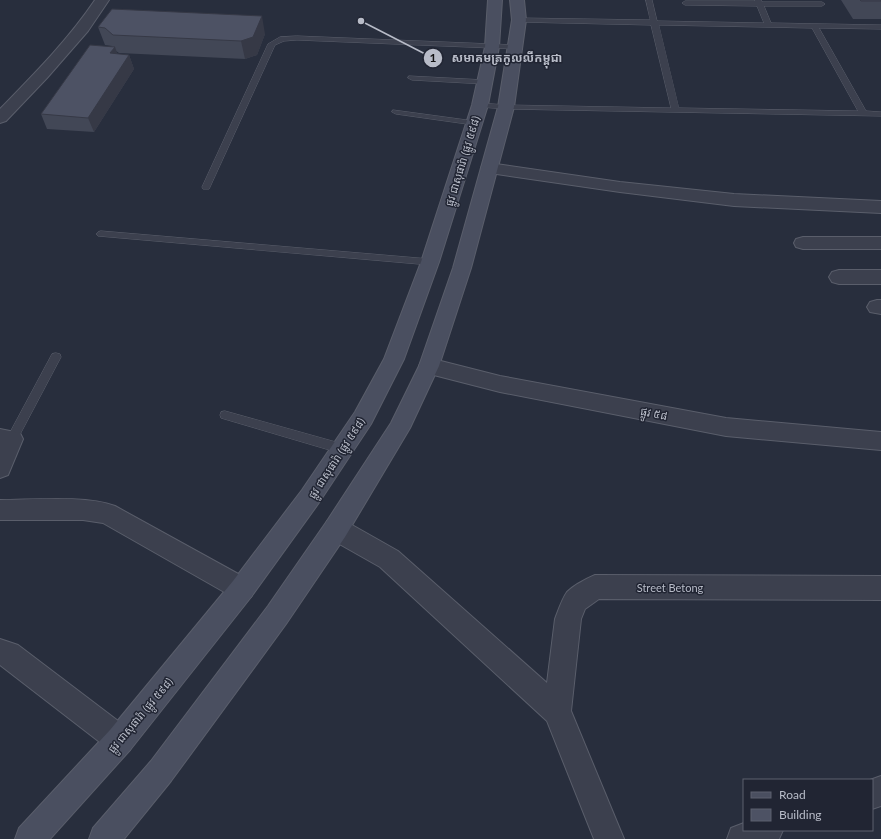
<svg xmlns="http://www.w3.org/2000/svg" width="881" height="839" font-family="Lato,'Noto Sans Khmer',sans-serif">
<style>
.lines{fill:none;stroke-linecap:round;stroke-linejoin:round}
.lane-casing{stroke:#5a5e6b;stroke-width:1}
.street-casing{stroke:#5a5e6b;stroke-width:2}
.secondary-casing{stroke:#5a5e6b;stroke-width:2}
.lane{fill:#3c404e;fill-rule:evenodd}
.street{fill:#3c404e;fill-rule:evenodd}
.secondary{fill:#4a4f60;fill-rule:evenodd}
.wall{fill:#424756}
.shaded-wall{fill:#363946}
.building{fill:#4d5264;stroke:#363946}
.labels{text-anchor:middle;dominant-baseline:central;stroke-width:3;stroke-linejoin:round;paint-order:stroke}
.street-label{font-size:11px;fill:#b8bcc8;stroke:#212533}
.leader{fill:none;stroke:#b8bcc8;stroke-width:1.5}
.callout-dot{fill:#b8bcc8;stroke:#212533;stroke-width:1.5}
.mark-label{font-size:12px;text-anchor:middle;font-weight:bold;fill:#111}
.callout-label{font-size:12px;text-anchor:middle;font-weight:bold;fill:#b8bcc8;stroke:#212533;stroke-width:3;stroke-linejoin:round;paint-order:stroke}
</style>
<rect width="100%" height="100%" fill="#282e3d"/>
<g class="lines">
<g class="lane-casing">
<path id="lane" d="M646,0H652L657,21L764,23L757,6L685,5L682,3L685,1H755V0H761L762,2H822L825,4L822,6H764L771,23L881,25V29L819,28L866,111L881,112V116L506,109L480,107L476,105L480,103L506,105L671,108L651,25L519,22L516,20L519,18L650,20ZM659,25L812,28L858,111L679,108Z
M297,36L516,45L520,47L516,49L297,40L284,41L275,45L210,187L209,189H203L202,187L268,44L280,37Z
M409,76L485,80L489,82L485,84L412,80L408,78Z
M393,110L474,121L478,123L474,125L396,114L392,112Z
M101,231L430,259L435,262L430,265L98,236L96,234L98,232Z
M56,353L60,354L61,357L16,442L12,444L8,442L6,439L8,436L52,354Z
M225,411L343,444L347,446L349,449L347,452L343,454L221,418L220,415L221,412Z"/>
</g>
<g class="street-casing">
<path id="street" d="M95,0H109L88,31L47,78L6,121L0,123V109C34,74 68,40 95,0Z
M489,163L620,182L734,194L881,201V213L734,206L620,192L483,172L481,168L483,164Z
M803,237H881V249H803L796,247L794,243L796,239Z
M839,270H881V284H839L832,282L829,277L832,272Z
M877,300H881V314L870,312L867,307L870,302Z
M429,358L500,376L726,418L881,432V450L726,436L500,392L422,372L419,366L422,360Z
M0,429L20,433L23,439L8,475L0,478Z
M0,500C33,500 85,495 115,506L251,581L255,589L251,597L242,601L233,597L103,523L83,520H0Z
M336,518L345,521L398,551L547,683L555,619C558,611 562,599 567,592C574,585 586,579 595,575L881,576V600L599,599L585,609L581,619L571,711L624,839H594L547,721L380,567L327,537L324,529L327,521Z
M0,639L18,645L130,730L134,740L130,750L120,754L110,750L0,665Z
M881,776V806L872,809V780H870Z
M744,823V830H783L779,839H727L731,828Z"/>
</g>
<g class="secondary-casing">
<path id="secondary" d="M488,0H502L499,47L488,105L439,262L404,359L371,424L318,504L251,597L130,750L50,839H15L19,828L110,730L233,581L302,490L355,412L384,359L421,262L472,105L485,47Z
M510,0H524L526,20L514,107L471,268L439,366L410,428L345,537L286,624L171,781L124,839H89L93,828L151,761L268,606L327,521L391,423L419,366L453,268L498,107L512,20Z"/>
</g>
<use href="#lane" class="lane"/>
<use href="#street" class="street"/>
<use href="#secondary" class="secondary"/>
</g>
<path class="wall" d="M841,0H881V19H853Z
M98,27L265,34L257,55L245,59L119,53L116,51L117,54L129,55L134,69L94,132L47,129L41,114L112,46L105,45Z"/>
<path class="shaded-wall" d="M262,16L265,34L257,55L245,59L241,41Z
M115,47L120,61L110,53Z
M129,55L134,69L94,132L88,118Z"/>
<path class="building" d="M860,0H881V1H861Z
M112,9L262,16L253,37L241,41L113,35L105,28L98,27Z
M90,45L115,47L110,53L129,55L88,118L41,114Z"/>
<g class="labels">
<g class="street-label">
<text transform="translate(462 161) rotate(-73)">ផ្លូវ ជាសុផារ៉ា (ផ្លូវ ៥៩៨)</text>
<text transform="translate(654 413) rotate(11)">ផ្លូវ ៥៨</text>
<text transform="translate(336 458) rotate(-57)">ផ្លូវ ជាសុផារ៉ា (ផ្លូវ ៥៩៨)</text>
<text x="670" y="587">Street Betong</text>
<text transform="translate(140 715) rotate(-50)">ផ្លូវ ជាសុផារ៉ា (ផ្លូវ ៥៩៨)</text>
</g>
</g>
<path class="leader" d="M361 21L433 58"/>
<g class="callout-dot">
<circle cx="361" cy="21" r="4"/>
<circle cx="433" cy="58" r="10"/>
</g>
<g class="mark-label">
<text x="433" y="62">1</text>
</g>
<g class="callout-label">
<text x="507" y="62">សមាគមត្រកូលលីកម្ពុជា</text>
</g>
<rect x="743" y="779" width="130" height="52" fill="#212533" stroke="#5d616f"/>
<rect x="751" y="792" width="20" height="6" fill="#4a4f60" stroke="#5d616f"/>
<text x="779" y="799" font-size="12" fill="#b8bcc8">Road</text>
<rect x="751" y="809" width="20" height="12" fill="#4d5264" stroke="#5d616f"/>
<text x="779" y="819" font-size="12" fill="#b8bcc8">Building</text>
</svg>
